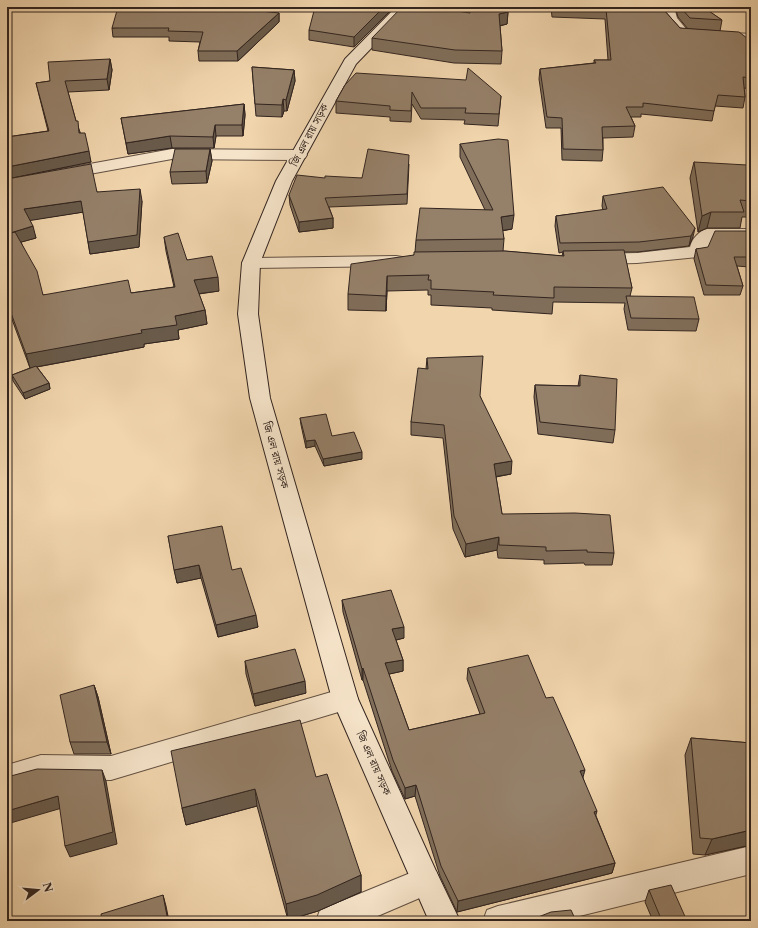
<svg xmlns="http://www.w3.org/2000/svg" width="758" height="928" font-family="'Libre Caslon Text','Noto Serif Bengali',serif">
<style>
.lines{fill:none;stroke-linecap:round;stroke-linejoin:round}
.street-casing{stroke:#615042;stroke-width:2}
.secondary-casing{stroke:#31241f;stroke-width:2}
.street{fill:#f6e4ca;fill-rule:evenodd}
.secondary{fill:#f6e4ca;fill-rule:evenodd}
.wall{fill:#806e5a;stroke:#31241f}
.shaded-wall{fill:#685a4a;stroke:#31241f}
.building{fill:#958069;stroke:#31241f}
.labels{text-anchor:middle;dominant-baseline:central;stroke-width:3.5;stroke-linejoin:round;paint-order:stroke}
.street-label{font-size:11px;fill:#31241f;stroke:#f6e4ca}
</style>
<rect width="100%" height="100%" fill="#f1d5ad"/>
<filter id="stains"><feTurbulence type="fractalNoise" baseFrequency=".005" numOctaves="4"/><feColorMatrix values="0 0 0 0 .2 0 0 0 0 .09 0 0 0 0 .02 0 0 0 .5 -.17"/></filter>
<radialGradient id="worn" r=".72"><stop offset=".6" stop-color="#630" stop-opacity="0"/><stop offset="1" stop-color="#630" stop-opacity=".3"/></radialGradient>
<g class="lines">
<g class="street-casing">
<path id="street" d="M660,7H674L677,18L687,30L751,34V42L678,37L663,19Z
M172,149L299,150L305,152L307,155L305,158L299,160L172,159L7,189V179Z
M707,229H751V239H712L704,256L698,257L637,263L597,264L591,263L588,259L591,255L597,254L637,253L690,247C692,239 699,231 707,229Z
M396,256L402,257L405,261L402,265L396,266L251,268L245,267L242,263L245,259L251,258Z
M345,688L354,691L358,699L354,707L345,710L111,780L41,779L7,789V765L41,755L111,756Z
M751,846V874L559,921H483L487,910L498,906Z
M425,867L436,871L440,881L436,891L366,921H316L320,910Z"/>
</g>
<g class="secondary-casing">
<path id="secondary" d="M396,7H411L356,64L292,181L260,263L258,314L270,398L358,699L436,871L460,921H429L332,699L250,398L238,314L242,263L276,181L345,59Z"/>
</g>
<use href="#street" class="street"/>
<use href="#secondary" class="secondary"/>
</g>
<path class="wall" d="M551,7H663V9L680,28L751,41V89L744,88L745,97L743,108L715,106L712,121L641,114V117H631L635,126L633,137L603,138V150L602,161L562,160L561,128H546L539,79L540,69L594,63V60H608L605,19L552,17Z
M675,7H741L740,11L704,8L722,20L720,31L688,29L678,17Z
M389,12L354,47L309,40V30Z
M508,12L507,24L500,26L502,51L501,64L454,63L372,50V38L470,13Z
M279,13V22L238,61H199L198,51L200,42L169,41V37H113L112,28Z
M110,59L112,70L109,90L68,92L76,121L91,162L10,178L97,192L142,201L139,247L90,254L83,212L30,220L36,238L21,242L43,295L131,293L174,287L166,251L164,237L219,291L199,294L205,310L207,324L178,330L179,339L144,344V347L37,367L49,383L50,389L25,399L13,381L12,375L30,368L7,306V137L48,131L36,83L50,81Z
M252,67L294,70L295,81L287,111H284L282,117L256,116Z
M345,85L501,96L498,126L464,124L465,120L421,119L412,104L411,122L390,121V117L336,113V101Z
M244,104L245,115L243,136H216L214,148H172L128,154L121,118Z
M460,144L512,229L502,231L504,239L503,251L562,256L563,252L559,253L555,226L556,216L603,210L602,206L603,196L693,237L689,246L637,252H624L632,288L630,296L699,319L696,331L628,330L624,309L625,303L553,302L552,314L492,310V308L431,305V295H428V290L387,291L386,311L348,310V294L414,255L415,252L416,240L485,210L460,157Z
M210,149L212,161L207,183L172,184L170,172Z
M694,162L751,184V217H742L740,228H707L698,232L690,178Z
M409,164L407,204L329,207L333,218V228L299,232L290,205L289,195L362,178Z
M751,245V251L750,254L751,258L749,267L737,266L743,286L740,295H704L694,259L696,249Z
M427,358L480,396L511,474L496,477L502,514L614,553L612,565H585L584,563L544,564V560L498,558L497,550L465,557L453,529L443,438L411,435V422L426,369Z
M580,375L615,430L613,443L538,434L534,397L535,385L578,386Z
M300,418L332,436L362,459L324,466L315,446L306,448L301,425Z
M168,536L232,570L258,627L218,637L201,578L177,583Z
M342,600L404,638L396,640L403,660V671L389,674L409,730L480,714L467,679L468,668L546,698L583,778L596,816L615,863L612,873L457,912L440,876L415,796L405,799L392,771L363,680H362L343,612Z
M245,661L306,693L255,706L246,674Z
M94,685L98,697L111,754H74L70,742Z
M691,738L751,743V845L705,855L693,854L685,755Z
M316,777L361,875V892L318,911L288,920L257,806L186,825L182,808Z
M649,890L687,921H653L645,902Z"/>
<path class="shaded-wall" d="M384,7H390L389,12L354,47V37Z
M508,12L507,24L498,26L499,14Z
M279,13V22L238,61L237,51Z
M110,59L112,70L109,90L107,79Z
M294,70L295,81L287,111L286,100Z
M283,99L284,111L282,117V105Z
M244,104L245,115L243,136L242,125Z
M215,125L216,136L214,148L213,137Z
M170,136L172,148L128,154L126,143Z
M210,149L212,161L207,183L206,171Z
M89,151L91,162L7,179V167Z
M140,189L142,201L139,247L90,254L88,242Z
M81,201L84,212L27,221L24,209Z
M711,212L707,228L698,232L702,216Z
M514,215L512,229L499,231L501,217Z
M333,218V228L299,232V222Z
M33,226L36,238L7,246V234Z
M695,228L693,237L689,246L691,236Z
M387,276V291L386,311V296Z
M218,277L219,291L196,294L194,280Z
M205,310L207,324L178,330L179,339L144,344V347L30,368L26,354L141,330L175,316Z
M49,383L50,389L25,399L23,393Z
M315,440V446L306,448V441Z
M362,452V459L324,466L323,459Z
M512,461L511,474L493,477L494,464Z
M499,537L497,550L465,557L466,544Z
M199,565L201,578L177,583L174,570Z
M256,615L258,627L218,637L216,625Z
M404,627V638L392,641V629Z
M403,660V671L385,675V663Z
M363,668V680H362V669Z
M305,681L306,693L255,706L253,694Z
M94,685L98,697L111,754L107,742Z
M102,770L106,781L117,844L70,857L65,846Z
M585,770L582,781L580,771Z
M416,785L415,796L405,799V788Z
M255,789L257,806L186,825L182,808Z
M58,796L62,808L7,824V811Z
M597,811L594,822V812Z
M751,830V845L705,855L712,839Z
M615,863L612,873L457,912L458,901Z
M361,875V892L318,911L288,920L286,904Z
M163,895L166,906L169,921H168Z"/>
<path class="building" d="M118,7H224L279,13L237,51H198L203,32L168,31L169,28H112Z
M315,7H384L354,37L309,30Z
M402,7H432L470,13V7H508V12L499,14L502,51L455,50L372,38Z
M561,7H663V9L680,28L739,32L751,41V78L743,77L745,97L718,95L714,111L643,103V107H626L635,126L602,127L603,150L563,149L562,118L547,117L540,69L596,63L594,60H611L606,9Z
M680,7H703L722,20L690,18Z
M110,59L107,79L65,81L76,121H78L79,133H85L89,151L7,167V137L49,131L36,83L50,81L48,62Z
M252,67L294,70L286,100L283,99L282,105L255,104Z
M468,68L501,96L499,114L465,113L466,108H421L412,92L411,111L390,110V106L336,101L345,85L356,73L466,80Z
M244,104L242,125H215L213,137L170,136L126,143L121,118Z
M498,139L508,140L514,215L501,217L504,239L416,240L420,208L493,210L460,144Z
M175,149H210L206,171L170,172Z
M368,149L409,155L407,194L325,198L333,218L299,222L289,195L297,175L325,178V176L362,178Z
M694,162L747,165L751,184V201L740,200L744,212H711L702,216Z
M91,164L97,192L140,189L137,235L88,242L81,201L24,209L33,226L7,234V179Z
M663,187L695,228L691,236L639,242L560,243L556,216L607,209L603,196Z
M715,231H746L751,245V248H748L751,257H734L743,286L706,285L696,249L708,247Z
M15,232L37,271L43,295L128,280L131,293L175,287L164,237L178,233L187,260L212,256L218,277L194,280L205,310L175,316L177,325L141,330L142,333L26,354L7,302V234Z
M624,250L632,288L554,287V298L493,295L494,292L431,289V280H428L429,275L387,276L386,296L348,294L351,264L414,255V252L505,251L564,256L563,251Z
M626,296L694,297L699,319L631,318Z
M483,356L480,396L512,461L494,464L502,514L575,513L610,515L614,553L587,552V550L546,551V547L499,545V537L466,544L454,516L444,425L411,422L418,368L428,369L427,358Z
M36,366L49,383L23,393L12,375Z
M580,375L617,379L615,430L540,422L535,385L580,386Z
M326,414L332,436L354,432L362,452L323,459L315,440L306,441L300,418Z
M222,526L232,570L241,568L256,615L216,625L199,565L174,570L168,536Z
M391,590L404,627L392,629L403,660L385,663L409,730L485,713L468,668L528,655L546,698L553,697L573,742L585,770L580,771L597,811L594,812L615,863L458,901L441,866L416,785L405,788L393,760L363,668L362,669L342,600Z
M295,649L305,681L253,694L245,661Z
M94,685L107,742H70L60,695Z
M300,720L316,777L327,774L361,875L317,895L286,904L255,789L182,808L171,751Z
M691,738L751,743V830L712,839L700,838Z
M37,769L102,770L113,832L65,846L58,796L7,811V777Z
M671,885L687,921H662L649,890Z
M163,895L168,921H102L101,914Z
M571,910L576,921H528L551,912Z
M411,919H419L421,921H406Z"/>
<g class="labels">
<g class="street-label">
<text transform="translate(309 135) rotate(-62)">জি এল রায় সড়ক</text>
<text transform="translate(276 455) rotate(74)">জি এল রায় সড়ক</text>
<text transform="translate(374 763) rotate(66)">জি এল রায় সড়ক</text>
</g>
</g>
<rect width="758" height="928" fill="none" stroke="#f1d5ad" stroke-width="24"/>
<rect x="8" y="8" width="742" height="912" fill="none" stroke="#31241f" stroke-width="2"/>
<rect x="12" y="12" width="734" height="904" fill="none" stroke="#31241f"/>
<g transform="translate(38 890) rotate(74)" stroke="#f6e4ca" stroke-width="3" paint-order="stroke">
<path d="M0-3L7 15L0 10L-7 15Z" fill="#31241f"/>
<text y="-6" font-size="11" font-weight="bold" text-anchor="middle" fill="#31241f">N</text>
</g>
<rect width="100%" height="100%" filter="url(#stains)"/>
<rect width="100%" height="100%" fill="url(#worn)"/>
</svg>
